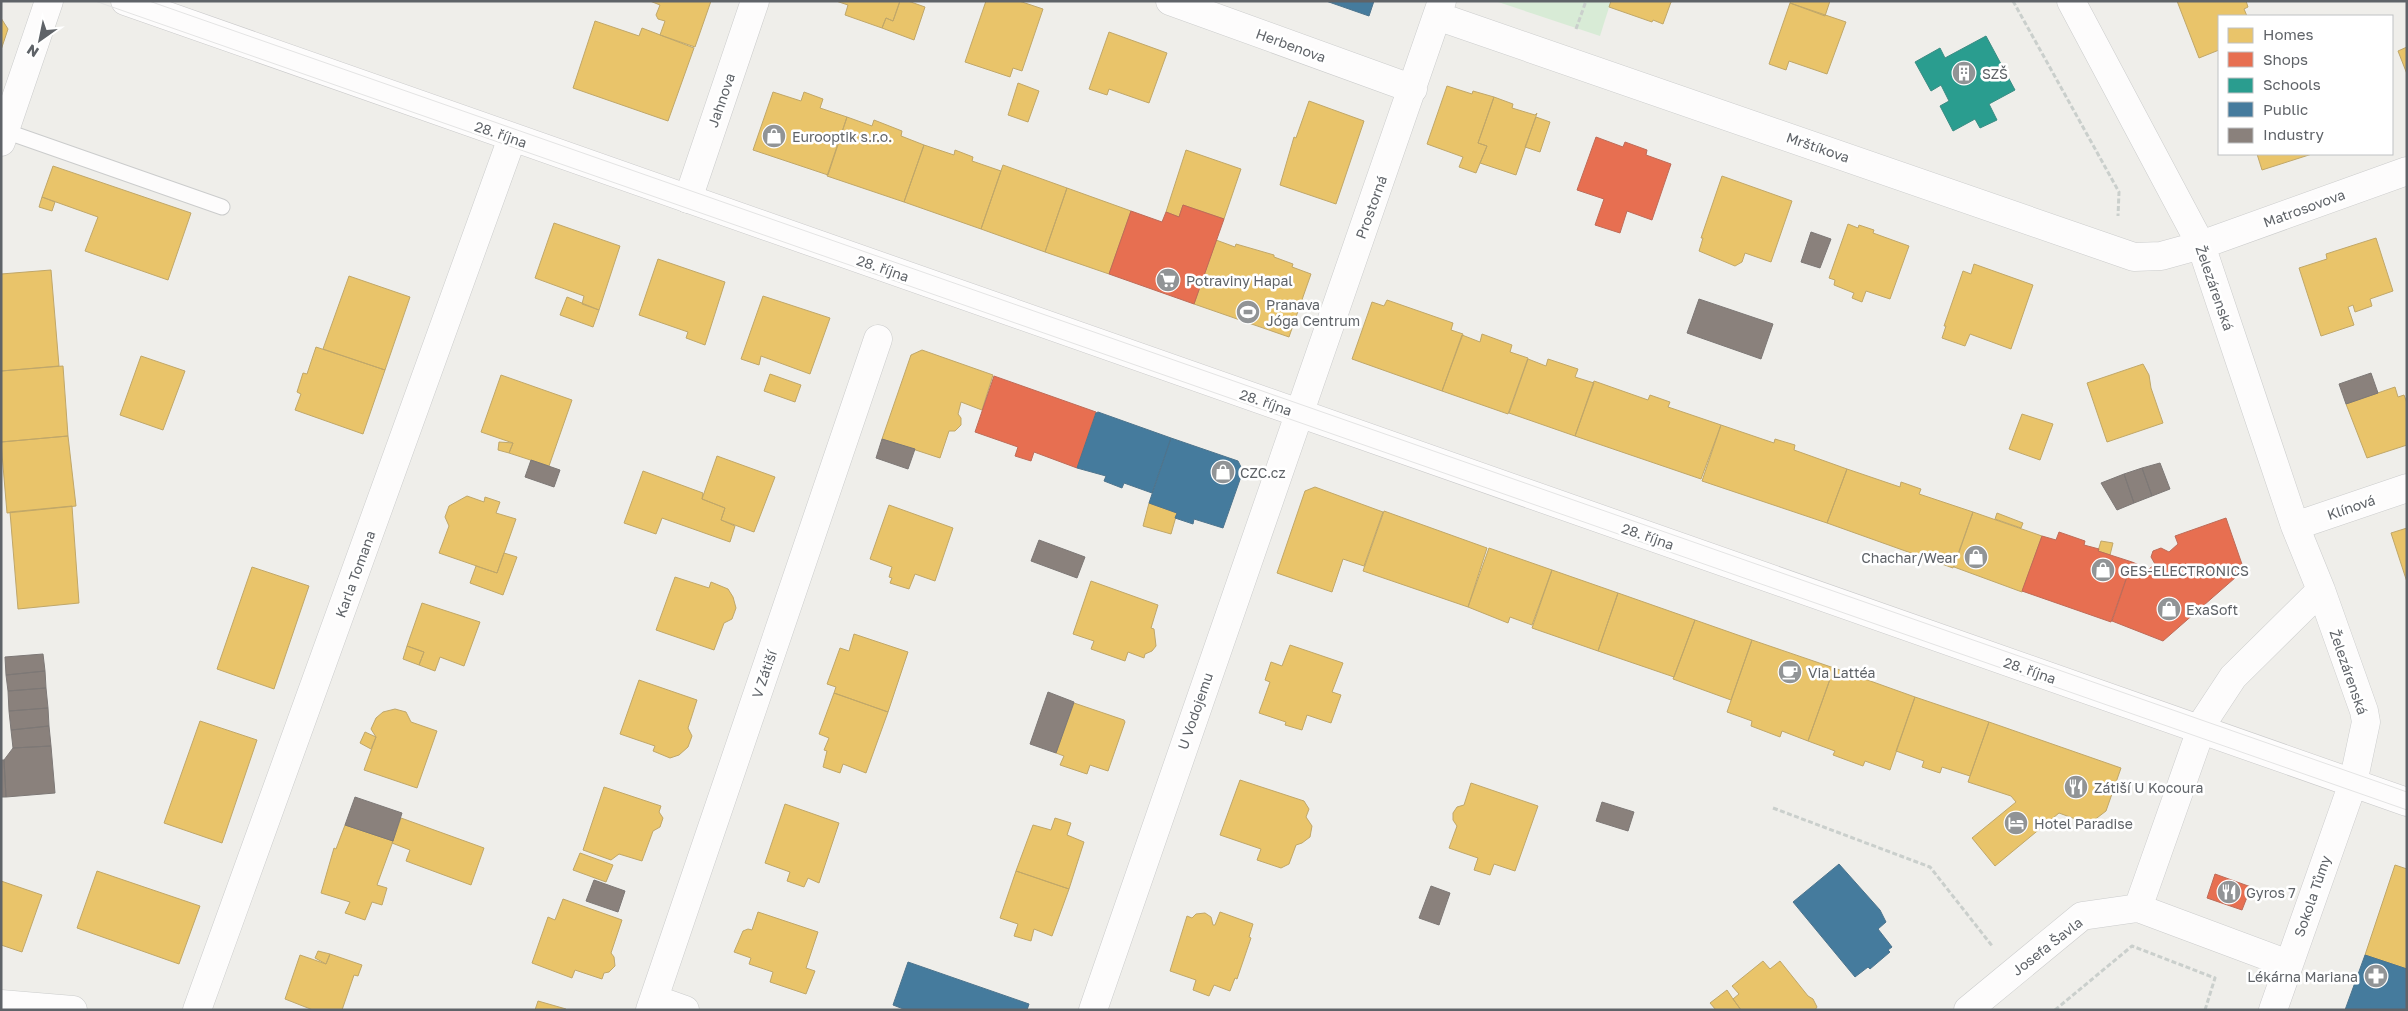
<svg xmlns="http://www.w3.org/2000/svg" width="2408" height="1011" font-family="'Golos Text',sans-serif">
<style>
.green{fill:#d8ebd6}
.homes{fill:#e9c46a;stroke:#c0a769}
.shops{fill:#e76f51;stroke:#be6b58}
.schools{fill:#2a9d8f;stroke:#3a8c83}
.public{fill:#457b9d;stroke:#4d748d}
.industry{fill:#8a817c;stroke:#7d7876}
.lines{fill:none;stroke-linecap:round;stroke-linejoin:round}
.lane-casing{stroke:#cbcccc;stroke-width:17}
.street-casing{stroke:#cbcccc;stroke-width:29}
.secondary-casing{stroke:#cacacb;stroke-width:29}
.path{stroke:#cacfcc;stroke-width:3;stroke-dasharray:5 2.5;stroke-linecap:butt}
.lane{stroke:#fdfcfc;stroke-width:15}
.street{stroke:#fdfcfc;stroke-width:28}
.secondary{stroke:#fdfcfc;stroke-width:28}
.tram{stroke:#e4e4e4;stroke-width:1}
.labels{text-anchor:middle;dominant-baseline:central;stroke-width:5;stroke-linejoin:round;paint-order:stroke}
.street-label{font-size:14px;fill:#5f6368;stroke:#fff}
.poi-label{font-size:14px;fill:#5f6368;stroke:#fff;text-anchor:start}
</style>
<rect width="100%" height="100%" fill="#efeeea"/>
<path class="green" d="M1495,1H1611L1600,36Z"/>
<path class="homes" d="M711,1L695,47L660,35L665,21L658,19L656,15L660,5L650,1Z
M836,1H900L893,21L886,18L882,28L845,15L848,5Z
M900,1H908L925,7L914,40L882,28L886,18L893,21Z
M986,1H1019L1043,9L1022,71L1013,68L1010,77L965,62Z
M1611,1H1673L1671,2L1663,24L1653,20L1652,22L1609,7Z
M1791,1H1830L1825,16L1790,3Z
M2177,1H2246L2248,7L2244,9L2247,16H2219V50L2199,58Z
M1790,3L1846,22L1827,74L1789,61L1786,70L1769,64Z
M1,18L8,29L1,50Z
M595,21L639,36L642,28L694,48L668,121L573,88Z
M1109,32L1167,53L1149,103L1109,89L1107,95L1089,89Z
M2407,47V74L2398,51Z
M1018,83L1039,91L1028,122L1008,115Z
M1447,86L1472,94L1473,91L1494,97L1478,143L1487,146L1476,173L1459,167L1463,157L1427,144Z
M773,92L801,101L804,92L823,99L820,108L847,117L828,175L753,150Z
M1494,97L1513,104L1512,108L1535,115L1537,113L1516,175L1480,163L1487,146L1478,143Z
M1309,101L1364,121L1336,204L1280,185L1294,137L1296,138Z
M847,117L872,126L874,120L902,131L901,136L924,145L904,202L827,176Z
M1536,117L1550,122L1540,152L1525,147Z
M924,145L954,155L955,150L973,157L972,161L1001,171L981,229L904,202Z
M1186,150L1241,169L1224,219L1183,205L1179,217L1166,212Z
M2257,154H2312L2262,170Z
M1003,165L1067,188L1045,252L981,229Z
M53,166L191,213L168,280L85,251L98,217L42,197Z
M1722,176L1792,201L1771,262L1745,253L1742,262L1735,266L1699,251L1703,238H1701Z
M1067,188L1131,211L1109,274L1045,252Z
M42,197L55,202L52,211L39,207Z
M554,223L620,246L599,310L582,304L584,296L535,278Z
M1848,224L1858,228L1859,225L1874,230L1873,233L1909,246L1890,299L1866,291L1862,302L1852,298L1854,293L1834,285L1835,280L1829,278Z
M2376,238L2393,291L2370,299L2372,306L2355,312L2353,305L2348,307L2354,325L2321,336L2299,268L2327,259L2326,254Z
M1216,240L1235,247L1236,244L1274,255V257L1293,264L1292,267L1311,274L1289,337L1194,304Z
M658,259L725,282L705,345L686,338L688,332L639,315Z
M1974,264L2033,285L2011,349L1970,334L1965,346L1942,338L1946,326H1944L1963,271L1971,274Z
M51,270L59,366L1,371V274Z
M349,276L410,297L385,370L323,349Z
M763,296L830,318L810,374L761,356L759,365L741,359Z
M567,297L599,310L593,327L560,315Z
M1387,300L1453,323L1451,330L1463,334L1442,391L1352,359L1372,302L1384,306Z
M1482,334L1512,345L1510,352L1528,358L1508,414L1442,391L1462,335L1480,342Z
M316,347L385,370L363,434L295,410L301,394L297,392L303,373L307,374Z
M922,350L993,375L982,410L961,402L958,414L961,418V425L955,431H949L940,458L882,439L911,355Z
M141,356L185,371L163,430L120,415Z
M1528,359L1546,366L1548,359L1578,369L1575,377L1594,383L1575,436L1509,413Z
M2143,364L2149,375L2151,388L2163,423L2107,442L2087,383Z
M63,366L68,436L1,442V371Z
M770,374L801,385L795,402L764,391Z
M501,375L572,400L549,466L509,453L513,443L481,432Z
M1594,381L1648,400L1650,395L1670,402L1668,407L1721,425L1701,479L1575,436Z
M2395,387L2398,397L2404,395L2407,403V445L2367,458L2346,404Z
M2022,414L2053,424L2040,460L2009,449Z
M1721,425L1774,443L1775,439L1795,445L1794,450L1847,469L1827,523L1702,481Z
M68,436L76,506L7,513L1,442Z
M499,442L513,443L509,453L498,450Z
M717,456L775,477L754,532L721,520L725,508L702,499Z
M1847,469L1900,487L1901,482L1921,489L1919,494L1973,512L1953,568L1827,523Z
M643,471L703,493L702,499L725,508L721,520L735,526L730,542L662,518L656,534L624,523Z
M1315,487L1383,512L1364,566L1343,559L1332,592L1277,573L1305,491Z
M467,496L484,502L485,497L500,502L496,513L516,519L497,573L439,553L449,526L445,517L449,506Z
M1149,503L1177,513L1171,534L1143,526Z
M889,505L953,528L935,581L915,574L909,589L890,583L892,578L889,577L892,567L870,559Z
M72,506L79,603L18,609L10,512Z
M1384,511L1487,548L1468,607L1363,571Z
M1973,512L2042,536L2022,592L1954,567Z
M1997,513L2023,523L2021,528L1995,519Z
M2407,528V582L2391,533Z
M2101,541L2113,543L2110,555L2098,551Z
M1489,548L1552,570L1532,625L1510,617L1508,623L1468,607Z
M504,553L517,557L503,595L470,583L476,566L497,573Z
M252,567L309,586L274,689L217,669Z
M1552,570L1618,593L1598,651L1532,628Z
M675,577L709,588L711,582L728,589L733,597L736,608L732,619L724,623L714,650L656,630Z
M1091,581L1158,605L1151,628L1154,629L1156,646L1152,651L1145,654L1144,658L1128,652L1125,661L1091,649L1094,641L1073,634Z
M1618,593L1695,620L1674,677L1598,651Z
M422,603L480,622L464,666L440,657L435,671L419,665L424,652L407,646Z
M1695,620L1752,640L1731,700L1673,679Z
M854,634L908,652L888,712L834,693L836,687L827,684L840,648L849,651Z
M1752,640L1834,668L1808,741L1782,731L1780,737L1751,726L1752,721L1727,712Z
M1290,645L1343,663L1332,692L1341,695L1331,723L1307,715L1302,730L1285,725L1286,722L1259,713L1270,682L1265,680L1271,662L1282,666Z
M407,646L424,652L419,665L403,659Z
M1834,668L1915,697L1890,770L1865,761L1863,766L1833,755L1835,751L1808,741Z
M639,680L697,700L688,728L692,736L688,747L679,755L670,758L653,751L655,746L620,734Z
M834,693L888,712L866,773L843,764L840,773L823,767L827,751L824,750L829,738L819,734Z
M1915,697L1989,722L1970,776L1942,767L1940,773L1922,767L1924,761L1896,751Z
M1074,703L1124,720L1125,722L1108,771L1090,765L1087,774L1060,765L1064,756L1056,753Z
M395,709L406,712L411,722L437,731L417,788L364,770L376,737L371,729L376,718L383,712Z
M200,721L257,740L222,843L164,823Z
M1989,722L2121,768L2106,811L2089,824L2059,813L1995,866L1972,838L2016,802L2011,796L1968,782Z
M365,732L376,737L371,749L360,743Z
M1240,780L1304,801L1309,809L1306,817L1312,826L1310,837L1302,843L1296,845L1289,864L1281,868L1257,860L1261,849L1220,835Z
M1471,783L1538,806L1515,871L1494,864L1490,875L1474,870L1478,858L1449,848L1457,826L1453,820V813L1457,807L1464,805Z
M604,787L661,806L659,812L663,818L660,827L653,831L642,861L619,854L611,860L583,850Z
M785,804L839,823L819,883L808,878L804,887L787,881L790,872L765,863Z
M401,818L484,848L471,885L406,861L410,850L392,843Z
M1055,818L1071,823L1067,835L1084,842L1069,889L1016,871L1033,825L1051,830Z
M345,825L393,841L377,885L387,888L382,905L372,902L365,920L345,913L350,902L321,893L334,848L336,849Z
M580,853L613,865L606,882L573,870Z
M2395,865L2407,869V969L2365,955Z
M97,871L200,906L179,964L77,928Z
M1016,871L1069,889L1052,936L1034,929L1031,941L1014,936L1018,924L1000,918Z
M1,881L42,895L22,952L1,945Z
M563,899L622,920L611,953L614,957L615,966L609,972L604,973L602,979L575,970L572,978L532,963L548,917L555,920Z
M758,912L818,932L806,968L815,971L806,994L770,982L773,972L749,964L751,958L734,952L743,931L748,929L752,930Z
M1220,912L1253,924L1249,937L1251,938L1237,979L1235,978L1230,991L1214,985L1209,996L1193,990L1196,980L1170,971L1187,916L1192,918L1196,914L1205,913L1211,917L1213,925H1215Z
M318,951L330,954L326,964L315,958Z
M330,954L362,965L358,976L354,975L342,1010H313L285,999L300,955L326,964Z
M1763,961L1770,969L1780,961L1808,996L1813,999L1817,1007L1815,1010H1741L1733,999L1739,994L1732,986Z
M1727,990L1733,999L1741,1010H1716L1710,1003Z
M538,1001L566,1009V1010H535Z"/>
<path class="shops" d="M1596,137L1623,147L1625,142L1647,150L1646,155L1671,164L1652,220L1627,211L1620,233L1595,225L1604,199L1577,190Z
M1183,205L1224,219L1194,304L1109,274L1131,211L1162,222L1166,212L1179,217Z
M994,376L1096,412L1077,468L1034,452L1031,461L1015,456L1018,447L975,432Z
M2226,518L2244,570L2163,641L2112,621L2132,562L2149,569L2155,564L2151,557L2153,551L2161,548L2169,552L2178,544L2175,536Z
M2059,532L2085,541L2084,545L2099,549L2098,551L2132,562L2111,622L2022,591L2042,536L2056,540Z
M2215,874L2251,887L2242,910L2207,898Z"/>
<path class="schools" d="M1986,36L2015,90L1989,104L1997,120L1980,128L1975,119L1953,131L1940,106L1949,101L1941,85L1931,91L1915,62L1940,48L1945,58Z"/>
<path class="public" d="M1326,1H1374L1369,16Z
M1098,412L1171,438L1152,493L1124,483L1122,488L1104,481L1106,476L1077,468L1096,413Z
M1171,438L1238,461L1243,471L1223,528L1194,519L1193,524L1175,518L1177,513L1149,503Z
M1839,864L1880,910L1886,922L1878,929L1892,947L1888,950L1890,952L1870,969L1868,967L1855,977L1793,902Z
M2365,955L2407,969V1010H2345Z
M908,962L1029,1004L1027,1010H906L893,1005Z"/>
<path class="industry" d="M1811,232L1831,239L1820,268L1801,262Z
M1699,299L1773,324L1761,359L1687,333Z
M2371,373L2378,393L2346,404L2339,384Z
M882,439L915,449L908,469L876,458Z
M531,460L560,470L554,487L525,477Z
M2160,463L2170,489L2152,496L2142,468Z
M2142,468L2152,496L2134,503L2124,474Z
M2124,474L2134,503L2117,510L2101,483Z
M1039,540L1085,557L1077,578L1031,561Z
M43,654L45,671L6,675L5,657Z
M45,671L46,688L8,691L6,675Z
M46,688L48,708L9,711L8,691Z
M1048,692L1074,702L1056,753L1030,744Z
M48,708L49,726L11,730L9,711Z
M49,726L51,746L13,748L11,730Z
M51,746L55,793L6,797L4,760L13,748Z
M1,760H4L6,797H1Z
M355,797L402,813L393,841L345,825Z
M1602,802L1634,812L1628,831L1596,821Z
M594,880L625,891L618,912L586,901Z
M1431,886L1450,893L1439,925L1419,918Z"/>
<g class="lines">
<g class="lane-casing">
<path id="lane" d="M5,131L222,207"/>
</g>
<g class="street-casing">
<path id="street" d="M1170,1L1413,89
M2071,1L2201,245L2295,526L2321,590L2364,711L2366,722L2353,783
M1437,16L2134,257L2161,256L2201,245L2407,171
M1,142L49,1
M688,199L755,1
M2295,526L2407,488
M2138,908L2204,721L2233,677L2321,590
M654,999L685,1010
M1,1004L73,1010
M197,1010L512,138
M650,1010L878,339
M1093,1010L1442,1
M1968,1010L2082,916L2138,908L2288,964"/>
</g>
<g class="secondary-casing">
<path id="secondary" d="M125,1L2407,802
M2273,1010L2353,783"/>
</g>
<path class="path" d="M2013,1L2119,192L2118,216
M1576,29L1586,1
M1773,808L1930,867L1993,947
M2055,1010L2132,946L2215,978L2205,1010"/>
<use href="#lane" class="lane"/>
<use href="#street" class="street"/>
<use href="#secondary" class="secondary"/>
<path class="tram" d="M95,1L2407,810
M149,1L2407,792"/>
</g>
<defs>
<g id="building-disc" transform="scale(1.25)"><circle r="9.5" fill="#919496" stroke="#fff"/><path d="M-4-6H4V6H1V3H-1V6H-4ZM-2.5-4.3h1.7v1.8h-1.7ZM.8-4.3h1.7v1.8H.8ZM-2.5-1h1.7V.8h-1.7ZM.8-1h1.7V.8H.8Z" fill="#fff"/></g>
<g id="shop-disc" transform="scale(1.25)"><circle r="9.5" fill="#919496" stroke="#fff"/><path d="M-5-2.5h2.3a2.7 3.5 0 0 1 5.4 0H5L5.5 6h-11ZM-1.5-2.5h3a1.5 2.3 0 0 0-3 0Z" fill="#fff"/></g>
<g id="supermarket-disc" transform="scale(1.25)"><circle r="9.5" fill="#919496" stroke="#fff"/><path d="M-6-5.5h2.5l.6 2H6L4.5 2H-2.5L-4.4-4H-6ZM-1.5 3.2a1.3 1.3 0 1 0 .1 0ZM3 3.2a1.3 1.3 0 1 0 .1 0Z" fill="#fff"/></g>
<g id="stadium-disc" transform="scale(1.25)"><circle r="9.5" fill="#919496" stroke="#fff"/><path d="M0-5a6.5 5 0 1 0 0 10a6.5 5 0 1 0 0-10ZM-3.5-1.8h7v3.6h-7Z" fill="#fff"/></g>
<g id="cafe-disc" transform="scale(1.25)"><circle r="9.5" fill="#919496" stroke="#fff"/><path d="M-5.5-4.5H6V0H3Q3 3.5 0 3.5H-2.5Q-5.5 3.5-5.5 0ZM3-3.2v2h1.7v-2ZM-6 4.5H4V6H-6Z" fill="#fff"/></g>
<g id="restaurant-disc" transform="scale(1.25)"><circle r="9.5" fill="#919496" stroke="#fff"/><path d="M-5-6h1v4h1v-4h1v4h1v-4h1v5L-1.5 .5V6h-2V.5L-5-1ZM5-6V6H3V1.5H1.5Q1.5-4 5-6Z" fill="#fff"/></g>
<g id="hotel-disc" transform="scale(1.25)"><circle r="9.5" fill="#919496" stroke="#fff"/><path d="M-6-4.5h1.5V1H6V5H4.5V3h-9V5H-6ZM-4 0a1.8 1.8 0 1 1 3.6 0ZM.5 0V-2.5h3Q6-2.5 6 0Z" fill="#fff"/></g>
<g id="pharmacy-disc" transform="scale(1.25)"><circle r="9.5" fill="#919496" stroke="#fff"/><path d="M-2-6h4v4h4v4h-4v4h-4v-4h-4v-4h4Z" fill="#fff"/></g>
</defs>
<g fill-rule="evenodd">
<use href="#building-disc" x="1964" y="73"/>
<use href="#shop-disc" x="774" y="136"/>
<use href="#supermarket-disc" x="1168" y="280"/>
<use href="#stadium-disc" x="1248" y="312"/>
<use href="#shop-disc" x="1223" y="472"/>
<use href="#shop-disc" x="1976" y="557"/>
<use href="#shop-disc" x="2103" y="570"/>
<use href="#shop-disc" x="2169" y="609"/>
<use href="#cafe-disc" x="1790" y="672"/>
<use href="#restaurant-disc" x="2076" y="787"/>
<use href="#hotel-disc" x="2016" y="823"/>
<use href="#restaurant-disc" x="2229" y="892"/>
<use href="#pharmacy-disc" x="2376" y="976"/>
</g>
<g class="labels">
<g class="street-label">
<text transform="translate(1291 45) rotate(20)">Herbenova</text>
<text transform="translate(721 100) rotate(-71)">Jahnova</text>
<text transform="translate(501 134) rotate(19)">28. října</text>
<text transform="translate(1818 147) rotate(19)">Mrštíkova</text>
<text transform="translate(1371 207) rotate(-70)">Prostorná</text>
<text transform="translate(2304 208) rotate(-20)">Matrosovova</text>
<text transform="translate(883 268) rotate(19)">28. října</text>
<text transform="translate(2215 288) rotate(71)">Železárenská</text>
<text transform="translate(1266 402) rotate(19)">28. října</text>
<text transform="translate(2351 507) rotate(-19)">Klínová</text>
<text transform="translate(1648 536) rotate(19)">28. října</text>
<text transform="translate(355 574) rotate(-70)">Karla Tomana</text>
<text transform="translate(2030 670) rotate(19)">28. října</text>
<text transform="translate(2349 672) rotate(71)">Železárenská</text>
<text transform="translate(764 674) rotate(-71)">V Zátiší</text>
<text transform="translate(1195 711) rotate(-71)">U Vodojemu</text>
<text transform="translate(2312 896) rotate(-71)">Sokola Tůmy</text>
<text transform="translate(2047 946) rotate(-38)">Josefa Šavla</text>
</g>
<g class="poi-label">
<text x="1982" y="73">SZŠ</text>
<text x="792" y="136">Eurooptik s.r.o.</text>
<text x="1186" y="280">Potraviny Hapal</text>
<text x="1266" y="304">Pranava<tspan x="1266" dy="16">Jóga Centrum</tspan></text>
<text x="1240" y="472">CZC.cz</text>
<text x="1958" y="557" text-anchor="end">Chachar/Wear</text>
<text x="2120" y="570">GES-ELECTRONICS</text>
<text x="2186" y="609">ExaSoft</text>
<text x="1808" y="672">Via Lattéa</text>
<text x="2094" y="787">Zátiší U Kocoura</text>
<text x="2034" y="823">Hotel Paradise</text>
<text x="2246" y="892">Gyros 7</text>
<text x="2358" y="976" text-anchor="end">Lékárna Mariana</text>
</g>
</g>
<rect width="2408" height="1011" fill="none" stroke="#5f6368" stroke-width="5"/>
<rect x="2218" y="15" width="175" height="140" fill="#ffffff" stroke="#bfc1c3"/>
<rect x="2228" y="28" width="25" height="15" fill="#e9c46a" stroke="#bfc1c3"/>
<text x="2263" y="40" font-size="15" fill="#5f6368">Homes</text>
<rect x="2228" y="52" width="25" height="15" fill="#e76f51" stroke="#bfc1c3"/>
<text x="2263" y="65" font-size="15" fill="#5f6368">Shops</text>
<rect x="2228" y="78" width="25" height="15" fill="#2a9d8f" stroke="#bfc1c3"/>
<text x="2263" y="90" font-size="15" fill="#5f6368">Schools</text>
<rect x="2228" y="102" width="25" height="15" fill="#457b9d" stroke="#bfc1c3"/>
<text x="2263" y="115" font-size="15" fill="#5f6368">Public</text>
<rect x="2228" y="128" width="25" height="15" fill="#8a817c" stroke="#bfc1c3"/>
<text x="2263" y="140" font-size="15" fill="#5f6368">Industry</text>
<g transform="translate(40 40) rotate(213)" stroke="#ffffff" stroke-width="4" paint-order="stroke">
<path d="M0-4L9 19L0 12L-9 19Z" fill="#5f6368"/>
<text y="-8" font-size="14" font-weight="bold" text-anchor="middle" fill="#5f6368">N</text>
</g>
</svg>
